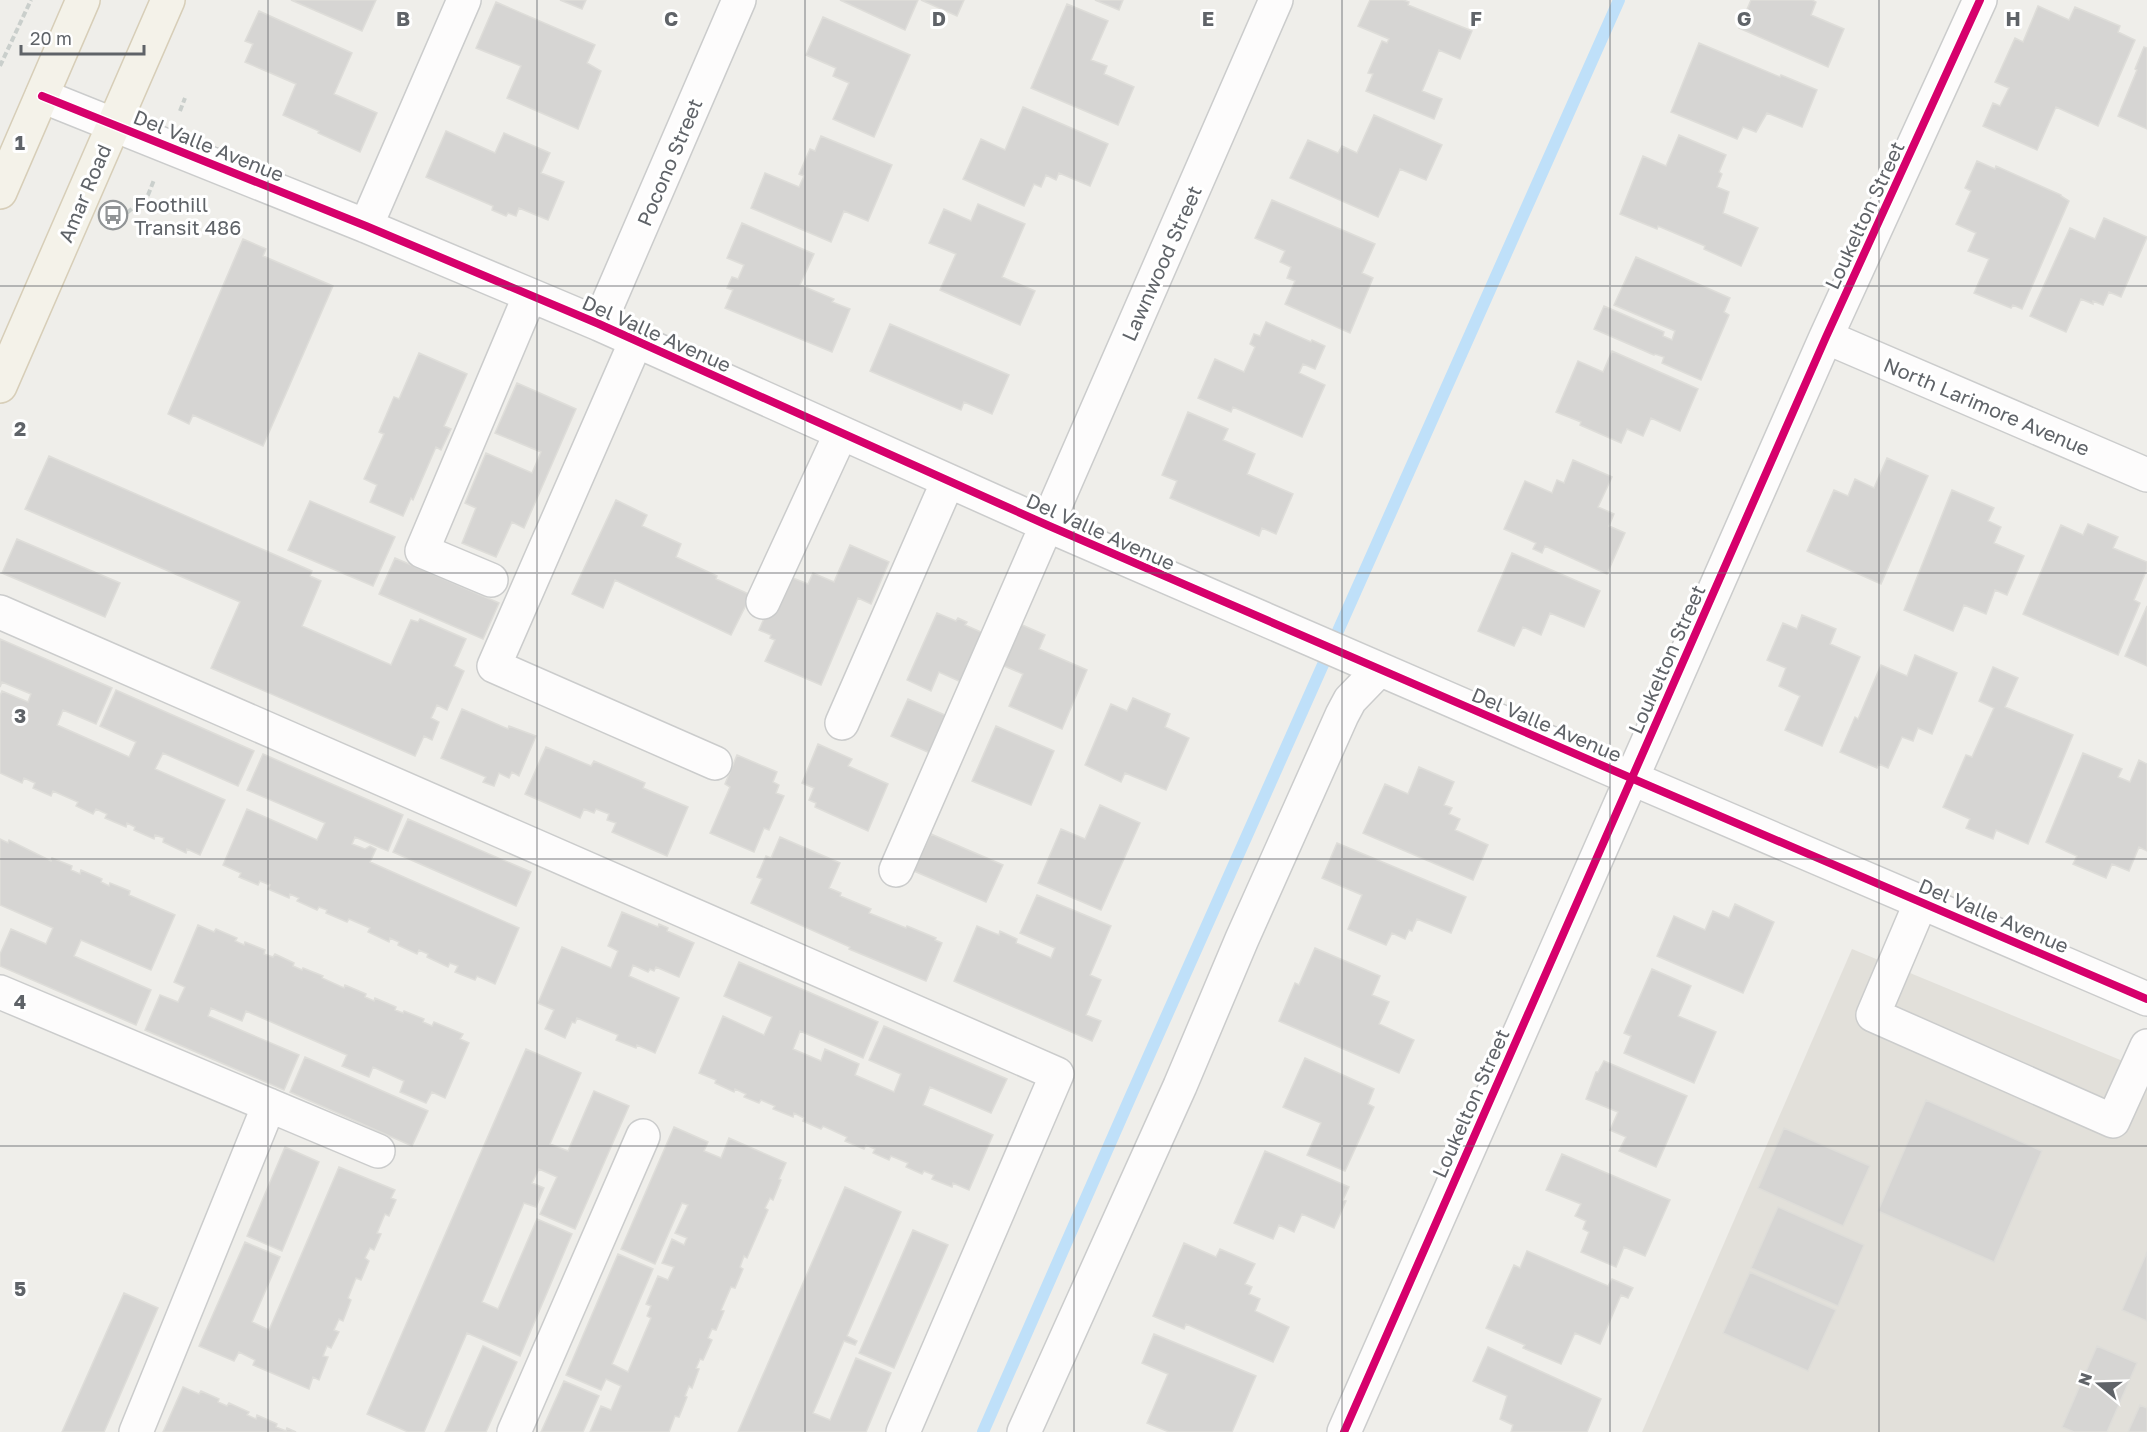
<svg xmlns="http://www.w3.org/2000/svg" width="2147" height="1432" font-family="'Golos Text',sans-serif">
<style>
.education{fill:#e2e0da}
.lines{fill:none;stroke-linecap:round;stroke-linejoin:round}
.stream{stroke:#bfe0f9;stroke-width:12}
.building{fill:#d6d5d3;stroke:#deddd9;stroke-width:1.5}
.minor-casing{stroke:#cbcccc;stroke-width:36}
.major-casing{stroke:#d7ceb8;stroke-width:36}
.path{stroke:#cacfcc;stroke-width:4;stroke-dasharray:6 3;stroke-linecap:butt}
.minor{stroke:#fdfcfc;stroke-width:33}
.major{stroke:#f4f2e9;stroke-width:33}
.cycleway-casing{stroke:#fff;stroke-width:11}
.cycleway{stroke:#d6006c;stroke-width:8}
.grid{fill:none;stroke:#5f6368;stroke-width:1.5;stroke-opacity:0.55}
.labels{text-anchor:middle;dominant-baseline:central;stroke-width:6;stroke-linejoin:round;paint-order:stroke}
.street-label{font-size:20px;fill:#5f6368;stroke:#fff}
.poi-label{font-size:20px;fill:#5f6368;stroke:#fff;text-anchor:start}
.grid-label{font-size:20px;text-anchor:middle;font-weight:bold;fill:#5f6368;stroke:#fff;stroke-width:6;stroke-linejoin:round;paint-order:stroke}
</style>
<rect width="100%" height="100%" fill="#efeeea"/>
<path class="education" d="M1852,949L2147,1071V1432H1642Z"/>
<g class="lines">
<path class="stream" d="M983,1432L1130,1098L1619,0"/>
</g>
<path class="building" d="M291,0H376L362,31Z
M560,0H586L582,9Z
M840,0H918L905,30Z
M921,0H964L957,16Z
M1095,0H1123L1119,10Z
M1370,0H1403L1409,2L1408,5L1472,31L1460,59L1439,50L1422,91L1442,99L1434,119L1366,91L1373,74L1368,73L1382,41L1387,43L1389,39L1358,26Z
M1751,0H1812L1816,2L1811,15L1844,29L1828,67L1739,28Z
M496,2L595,45L587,63L601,71L578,129L507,98L521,66L476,48Z
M1067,4L1108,21L1091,60L1107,66L1104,74L1134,87L1118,125L1031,88Z
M2038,6L2069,20L2075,7L2120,26L2118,32L2135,40L2098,126L2056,107L2037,150L1983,126L1993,103L2000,106L2009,88L1995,82L2015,38L2023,42Z
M259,11L352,53L334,94L377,113L360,152L318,133L319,131L283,115L296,84L245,62L253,44L245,41Z
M823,17L910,55L874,137L833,119L849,83L833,76L836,68L806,55Z
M1699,43L1780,77L1781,75L1817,90L1802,127L1767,113L1756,132L1743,127L1737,139L1671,112Z
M2144,47L2147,48V129L2118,116L2137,70L2135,69Z
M1023,107L1108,144L1090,186L1059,173L1056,180L1046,175L1041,187L1034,184L1024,206L963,179L981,139L1005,150Z
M1374,115L1442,145L1426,180L1400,169L1378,217L1290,178L1308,140L1338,153L1342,146L1357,153Z
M446,131L495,153L504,133L550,153L541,173L564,182L548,220L519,208L516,216L508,213L506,216L492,210L493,206L426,177Z
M1679,135L1726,155L1719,172L1722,174L1717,187L1729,192L1723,213L1758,228L1741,266L1704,249L1705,246L1658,226L1657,229L1620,214L1643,156L1666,166Z
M821,136L892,165L868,221L844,211L831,242L751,208L765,173L799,187L804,176L799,174L810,149L815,151Z
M1977,161L1995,169L1996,166L2061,195V196L2069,201L2022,309L2013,305L2011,308L1974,293L1989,259L1968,251L1976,233L1956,224L1971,191L1965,188Z
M1272,200L1375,244L1362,273L1373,278L1350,333L1285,304L1295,281L1287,278L1291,267L1280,262L1285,251L1255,238Z
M978,204L1025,224L1002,277L1035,291L1020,325L940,290L956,254L929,243L944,209L971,221Z
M2104,218L2147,237L2121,297L2109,292L2103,305L2093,301V304L2081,299L2066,332L2030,316L2070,228L2095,239Z
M742,223L814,254L800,285L834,299L832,302L850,309L832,352L725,308L733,290L727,288L732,277L738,279L744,265L727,258Z
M243,239L266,249L263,256L333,286L263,446L193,415L189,424L168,414Z
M1636,257L1730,298L1724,312L1729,315L1701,380L1662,363L1664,357L1655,354L1654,355L1594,329L1604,306L1664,332L1663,336L1672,340L1675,331L1614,305Z
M1266,322L1311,342L1312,340L1325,346L1315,369L1303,364L1299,373L1325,385L1302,437L1233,407L1231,412L1198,398L1215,359L1244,372L1255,347L1250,344L1254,334L1260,336Z
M890,324L1009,375L992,414L964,402L961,410L870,371Z
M1612,351L1698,389L1680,431L1651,418L1643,436L1627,429L1621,443L1580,425L1581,422L1556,412L1578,361L1603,372Z
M419,353L467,374L444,426L451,429L441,450L436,447L413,500L411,498L403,516L370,502L377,485L364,479L384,434L379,432L394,397L399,399Z
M517,383L576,409L524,528L512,522L496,557L462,543L476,508L465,503L486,453L532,473L541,452L495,433Z
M1188,412L1228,429L1223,440L1255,454L1247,474L1293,494L1276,534L1262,528L1259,536L1170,498L1177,481L1162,475Z
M49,456L312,571L310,576L321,581L302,626L391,665L411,620L418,622L420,619L466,639L454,666L464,671L447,710L437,705L431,718L439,722L432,740L424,736L415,756L211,668L240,602L25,509Z
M1887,458L1928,476L1881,584L1807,551L1834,490L1848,496L1855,479L1874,488Z
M1573,460L1612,477L1598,507L1614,514L1609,526L1625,533L1607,574L1545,546L1542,553L1533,549L1536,543L1504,529L1525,481L1552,493L1557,480L1564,483Z
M1952,490L1994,508L1988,521L2001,527L1994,543L2024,556L2007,595L1995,590L1986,614L1964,605L1953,631L1904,610Z
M616,500L647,515L642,526L681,544L676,557L717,576L716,579L751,595L731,635L615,580L603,608L572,594Z
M310,501L395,537L373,586L288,550Z
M2088,524L2118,537L2113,548L2147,562V569L2134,600L2140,603L2118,655L2023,614L2061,525L2083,535Z
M17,539L120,583L105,617L2,573Z
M850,545L889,562L871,604L858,598L821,685L765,661L775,640L770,638L771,635L759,630L783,574L808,584L813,573L834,582Z
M1512,553L1600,591L1584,627L1550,613L1541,635L1523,627L1514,646L1478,631Z
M395,558L499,603L483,639L379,594Z
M2147,606V666L2125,656Z
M937,613L956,621L958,618L967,622L965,625L983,633L961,682L939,672L931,691L907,680Z
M1802,615L1836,629L1830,644L1860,657L1822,746L1785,730L1800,696L1779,686L1786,668L1767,660L1783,623L1797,629Z
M1020,624L1045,635L1039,649L1087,670L1062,729L1009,706L1023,674L1002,665Z
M0,639L112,688L96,724L63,710L57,725L129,757L136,742L100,726L116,690L254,751L238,786L163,753L155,769L225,800L200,855L187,849L186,853L163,842L164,838L155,835L154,839L134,830L135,827L127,823L126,827L105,818L107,814L96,809L93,814L76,806L78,802L53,791L51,796L33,788L35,783L24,778L22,783L0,773V696L2,691L28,702L31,694L2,682L0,687Z
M1915,655L1957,673L1932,734L1918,728L1913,741L1902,737L1888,768L1879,764L1877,768L1840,752L1855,717L1858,719L1881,665L1907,676Z
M1993,667L2018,678L2005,707L2073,735L2028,844L1996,830L1993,839L1966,828L1970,819L1943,807L1966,755L1972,757L1994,708L1979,701Z
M1133,698L1170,714L1165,727L1189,738L1166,790L1125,773L1121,782L1085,765L1111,704L1127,711Z
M908,699L947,716L930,753L891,736Z
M462,709L508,729L509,726L536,736L519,776L512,772L509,778L499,773L494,786L483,782L486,777L441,758Z
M996,726L1054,751L1031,805L972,781Z
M818,744L852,759L848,766L888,784L868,831L815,807L816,803L809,800L814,788L802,783Z
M546,747L591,766L594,761L645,783L643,788L688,807L667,856L612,832L616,823L607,820L609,814L596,809L594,813L584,809L580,818L525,794Z
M2083,753L2122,769L2118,777L2130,782L2139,760L2147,764V851L2139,847L2129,871L2112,864L2106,878L2073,864L2077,856L2046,842Z
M263,754L403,815L388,851L355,837L352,844L365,849L370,846L376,849L370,862L519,928L495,984L477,976L475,980L455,972L458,966L450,963L448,967L427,957L428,954L419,950L417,954L398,945L399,942L390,938L389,942L368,932L370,928L349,919L347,922L326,913L327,910L319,907L317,910L297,901L299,898L290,894L289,898L268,889L270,885L260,881L258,885L239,877L241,873L223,865L247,809L317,840L325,823L247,790Z
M737,755L777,772L773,782L779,785L776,793L784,796L769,830L764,828L754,852L710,833L730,787L725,784Z
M1419,767L1454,782L1444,805L1452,808L1449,814L1460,819L1455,830L1488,845L1473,880L1363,833L1385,784L1408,794Z
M1100,805L1140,823L1101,910L1038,883L1061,829L1085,839Z
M408,819L531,872L516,906L393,852Z
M931,834L1003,865L986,902L914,871Z
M780,837L840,863L829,888L841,893L840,896L871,909L869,913L906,928L907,926L936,938L935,940L942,943L926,981L849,949L850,947L751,903L762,879L757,877L766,856L771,858Z
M0,839L8,843L9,840L51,861L52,858L72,866L71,870L80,874L81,870L102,879L101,882L109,886L110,883L130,891L129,895L175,915L151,970L81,940L74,956L151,990L136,1025L0,966V954L11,929L46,944L53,928L0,905Z
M1337,843L1466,897L1451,933L1417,919L1412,931L1409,930L1405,939L1392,933L1386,945L1348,929L1362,895L1322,878Z
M1037,895L1111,926L1090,975L1101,980L1086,1015L1101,1021L1092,1041L954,981L977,926L999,935L1000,931L1017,939L1016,943L1051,958L1055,948L1020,933Z
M1735,904L1774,922L1743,993L1657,956L1674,916L1705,930L1713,911L1729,918Z
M622,912L658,927L659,924L668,928L667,931L694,943L679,977L656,967L654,971L650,969L648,972L633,965L629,976L679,998L655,1053L637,1045L636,1048L616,1040L618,1035L577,1018L575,1023L572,1022L565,1038L545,1029L554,1010L538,1003L562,947L611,968L618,951L608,946Z
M198,925L214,932L216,929L237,938L235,941L244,945L245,942L265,950L264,954L273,957L275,954L294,963L293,966L302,970L303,968L323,976L322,978L344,988L345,985L366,994L365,997L374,1001L375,998L396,1007L395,1010L403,1013L404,1011L424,1019L423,1022L432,1026L434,1022L463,1034L460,1039L469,1043L445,1098L432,1092L426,1103L400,1092L404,1081L373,1067L369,1077L342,1066L347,1055L246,1011L242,1021L211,1008L208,1016L299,1055L284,1090L145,1030L160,995L178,1002L185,987L174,982Z
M1315,948L1380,976L1372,995L1389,1002L1379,1024L1414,1040L1399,1073L1279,1021L1295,983L1299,985Z
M739,962L878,1022L863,1058L800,1031L793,1049L821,1061L825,1049L859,1064L855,1075L894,1092L901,1074L869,1060L884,1026L1007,1079L991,1113L930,1087L923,1105L993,1135L969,1190L953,1183L952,1187L932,1179L934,1175L924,1171L922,1174L906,1167L908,1163L891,1156L889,1160L873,1153L875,1149L866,1145L864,1149L845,1141L847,1137L823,1126L821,1129L803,1121L804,1118L794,1113L793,1117L773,1109L775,1106L761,1100L759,1103L744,1097L746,1094L735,1089L734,1092L715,1083L716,1080L699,1073L723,1016L764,1035L772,1017L724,996Z
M1652,969L1691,986L1678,1016L1716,1032L1694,1083L1624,1053L1631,1036L1624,1033Z
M526,1049L581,1073L550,1144L568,1151L594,1091L629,1106L575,1229L540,1214L557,1177L539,1169L532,1183L544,1188L536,1207L524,1203L482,1302L498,1309L537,1219L572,1234L520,1356L467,1333L424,1432H408L367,1414Z
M305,1057L428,1111L412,1146L290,1092Z
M1305,1058L1374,1089L1368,1104L1374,1107L1345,1171L1307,1155L1321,1123L1283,1107Z
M1604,1061L1687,1096L1656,1167L1619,1151L1626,1137L1610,1130L1618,1112L1586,1099L1596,1072H1598Z
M1926,1100L2042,1151L1994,1262L1878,1211Z
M674,1127L708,1142L704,1151L721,1158L729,1138L786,1163L779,1179L781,1180L773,1200L770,1198L765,1208L768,1210L747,1258L744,1256L740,1267L743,1269L735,1288L731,1287L721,1310L724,1311L716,1330L712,1329L708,1338L712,1340L703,1360L700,1359L696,1368L699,1369L692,1388L689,1386L685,1396L687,1397L679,1417L675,1416L669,1432H590L601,1406L611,1410L621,1386L606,1379L601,1390L566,1375L618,1254L653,1269L612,1364L628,1372L651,1318L647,1316L651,1306L646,1304L658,1276L668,1280L674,1267L662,1263L672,1239L684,1245L687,1238L675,1233L688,1205L682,1203L655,1264L621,1249Z
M1784,1128L1870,1166L1843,1226L1758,1188Z
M285,1147L319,1162L282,1251L247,1236Z
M1265,1151L1349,1187L1343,1200L1346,1201L1334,1228L1302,1214L1294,1232L1279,1225L1273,1239L1234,1223Z
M1562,1154L1670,1200L1645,1256L1624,1247L1616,1267L1581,1252L1589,1232L1583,1229L1586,1221L1575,1216L1581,1204L1546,1190Z
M339,1167L395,1190L391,1198L396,1200L389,1216L385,1214L377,1233L381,1234L374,1250L370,1248L365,1258L369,1261L361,1280L356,1278L348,1298L351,1300L343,1321L339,1319L334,1330L339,1332L331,1348L327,1346L323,1356L328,1357L319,1380L313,1377L309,1389L253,1365L255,1360L239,1352L234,1361L199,1346L245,1242L280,1257L252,1322L269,1330Z
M845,1187L901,1212L847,1336L857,1341L855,1345L844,1341L813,1413L830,1420L856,1358L891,1373L866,1432H738Z
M1778,1207L1864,1245L1838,1306L1751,1268Z
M913,1230L948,1245L894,1368L859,1353Z
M1184,1243L1216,1257L1220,1249L1255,1264L1245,1284L1252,1287L1249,1294L1260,1299L1255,1311L1289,1327L1273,1362L1186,1324L1184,1329L1153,1316Z
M1527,1251L1608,1286L1612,1279L1633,1288L1628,1298L1621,1295L1600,1344L1575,1333L1561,1364L1523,1348L1525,1345L1486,1328L1514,1265L1520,1268Z
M2147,1252V1321L2122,1310Z
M1750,1272L1836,1310L1808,1371L1723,1333Z
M124,1293L158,1308L104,1432H62Z
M1154,1334L1256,1376L1232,1432H1169L1147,1423L1168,1374L1142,1363Z
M483,1346L517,1362L486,1432H445Z
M2097,1346L2137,1363L2107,1432H2074L2062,1427Z
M1488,1347L1601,1399L1587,1432H1511L1513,1425L1500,1419L1507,1396L1473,1381Z
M564,1381L599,1396L583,1432H541Z
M183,1387L199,1394L201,1391L219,1399L218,1402L227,1406L229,1403L249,1412L247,1415L256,1419L257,1415L277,1424L276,1427L286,1431L287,1428L296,1432H163Z
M2140,1405L2147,1408V1432H2128Z"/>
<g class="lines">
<g class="minor-casing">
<path id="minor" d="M42,96L366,226L599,324L1047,525L1631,778L2147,999
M366,226L464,0
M599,324L739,0
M1826,337L2147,475
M636,341L494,666L715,763
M491,580L422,551L530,295
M763,602L841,433
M0,612L1057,1074L903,1432
M842,723L948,481
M896,870L1276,0
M1921,902L1873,1015L2113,1121L2147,1046
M0,992L378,1151
M136,1432L269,1105
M514,1432L643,1136
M1024,1432L1180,1086L1242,939L1342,715L1350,700L1379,670
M1344,1432L1826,337L1980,0"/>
</g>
<g class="major-casing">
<path id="major" d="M0,192L83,0
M0,386L168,0"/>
</g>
<path class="path" d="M0,66L31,0
M180,111L185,98
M120,206L128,212L148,195L154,180"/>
<use href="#minor" class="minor"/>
<use href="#major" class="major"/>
<g class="cycleway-casing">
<path id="cycleway" d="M42,96L366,226L599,324L1047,525L1631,778L2147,999
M1344,1432L1826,337L1980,0"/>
</g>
<use href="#cycleway" class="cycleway"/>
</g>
<path class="grid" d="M268,0V1432M537,0V1432M805,0V1432M1074,0V1432M1342,0V1432M1610,0V1432M1879,0V1432M0,286H2147M0,573H2147M0,859H2147M0,1146H2147"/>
<defs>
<g id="bus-ring" transform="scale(1.5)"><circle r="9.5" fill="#fff" stroke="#919496" stroke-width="1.5"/><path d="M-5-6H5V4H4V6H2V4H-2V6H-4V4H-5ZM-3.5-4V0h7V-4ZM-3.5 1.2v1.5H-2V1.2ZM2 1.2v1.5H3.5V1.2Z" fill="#919496"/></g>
</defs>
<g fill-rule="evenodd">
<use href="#bus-ring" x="113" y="215"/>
</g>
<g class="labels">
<g class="street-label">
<text transform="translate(209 145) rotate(22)">Del Valle Avenue</text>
<text transform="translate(669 162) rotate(-67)">Pocono Street</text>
<text transform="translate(84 193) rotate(-67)">Amar Road</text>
<text transform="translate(1864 215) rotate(-65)">Loukelton Street</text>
<text transform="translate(1161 263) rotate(-66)">Lawnwood Street</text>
<text transform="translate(657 333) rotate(24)">Del Valle Avenue</text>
<text transform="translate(1987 406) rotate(23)">North Larimore Avenue</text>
<text transform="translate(1101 531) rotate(24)">Del Valle Avenue</text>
<text transform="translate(1666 659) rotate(-66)">Loukelton Street</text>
<text transform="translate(1547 724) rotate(23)">Del Valle Avenue</text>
<text transform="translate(1994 915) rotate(23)">Del Valle Avenue</text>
<text transform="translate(1470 1103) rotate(-66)">Loukelton Street</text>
</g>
<g class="poi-label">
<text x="134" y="204">Foothill<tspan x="134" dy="23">Transit 486</tspan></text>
</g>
</g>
<g class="grid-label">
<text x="403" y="26">B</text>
<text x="671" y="26">C</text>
<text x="939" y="26">D</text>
<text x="1208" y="26">E</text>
<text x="1476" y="26">F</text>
<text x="1744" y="26">G</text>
<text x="2013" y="26">H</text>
<text x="20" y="150">1</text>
<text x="20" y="436">2</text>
<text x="20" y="723">3</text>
<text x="20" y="1009">4</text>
<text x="20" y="1296">5</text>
</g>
<g transform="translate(2099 1384) rotate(289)" stroke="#ffffff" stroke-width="4.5" paint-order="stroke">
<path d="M0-4.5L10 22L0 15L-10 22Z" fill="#5f6368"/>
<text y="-9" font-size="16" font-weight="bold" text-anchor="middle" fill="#5f6368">N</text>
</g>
<path d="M21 45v9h123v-9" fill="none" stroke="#5f6368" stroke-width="3"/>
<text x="30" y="45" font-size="18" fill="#5f6368" stroke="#ffffff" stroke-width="4.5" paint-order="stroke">20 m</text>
</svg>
